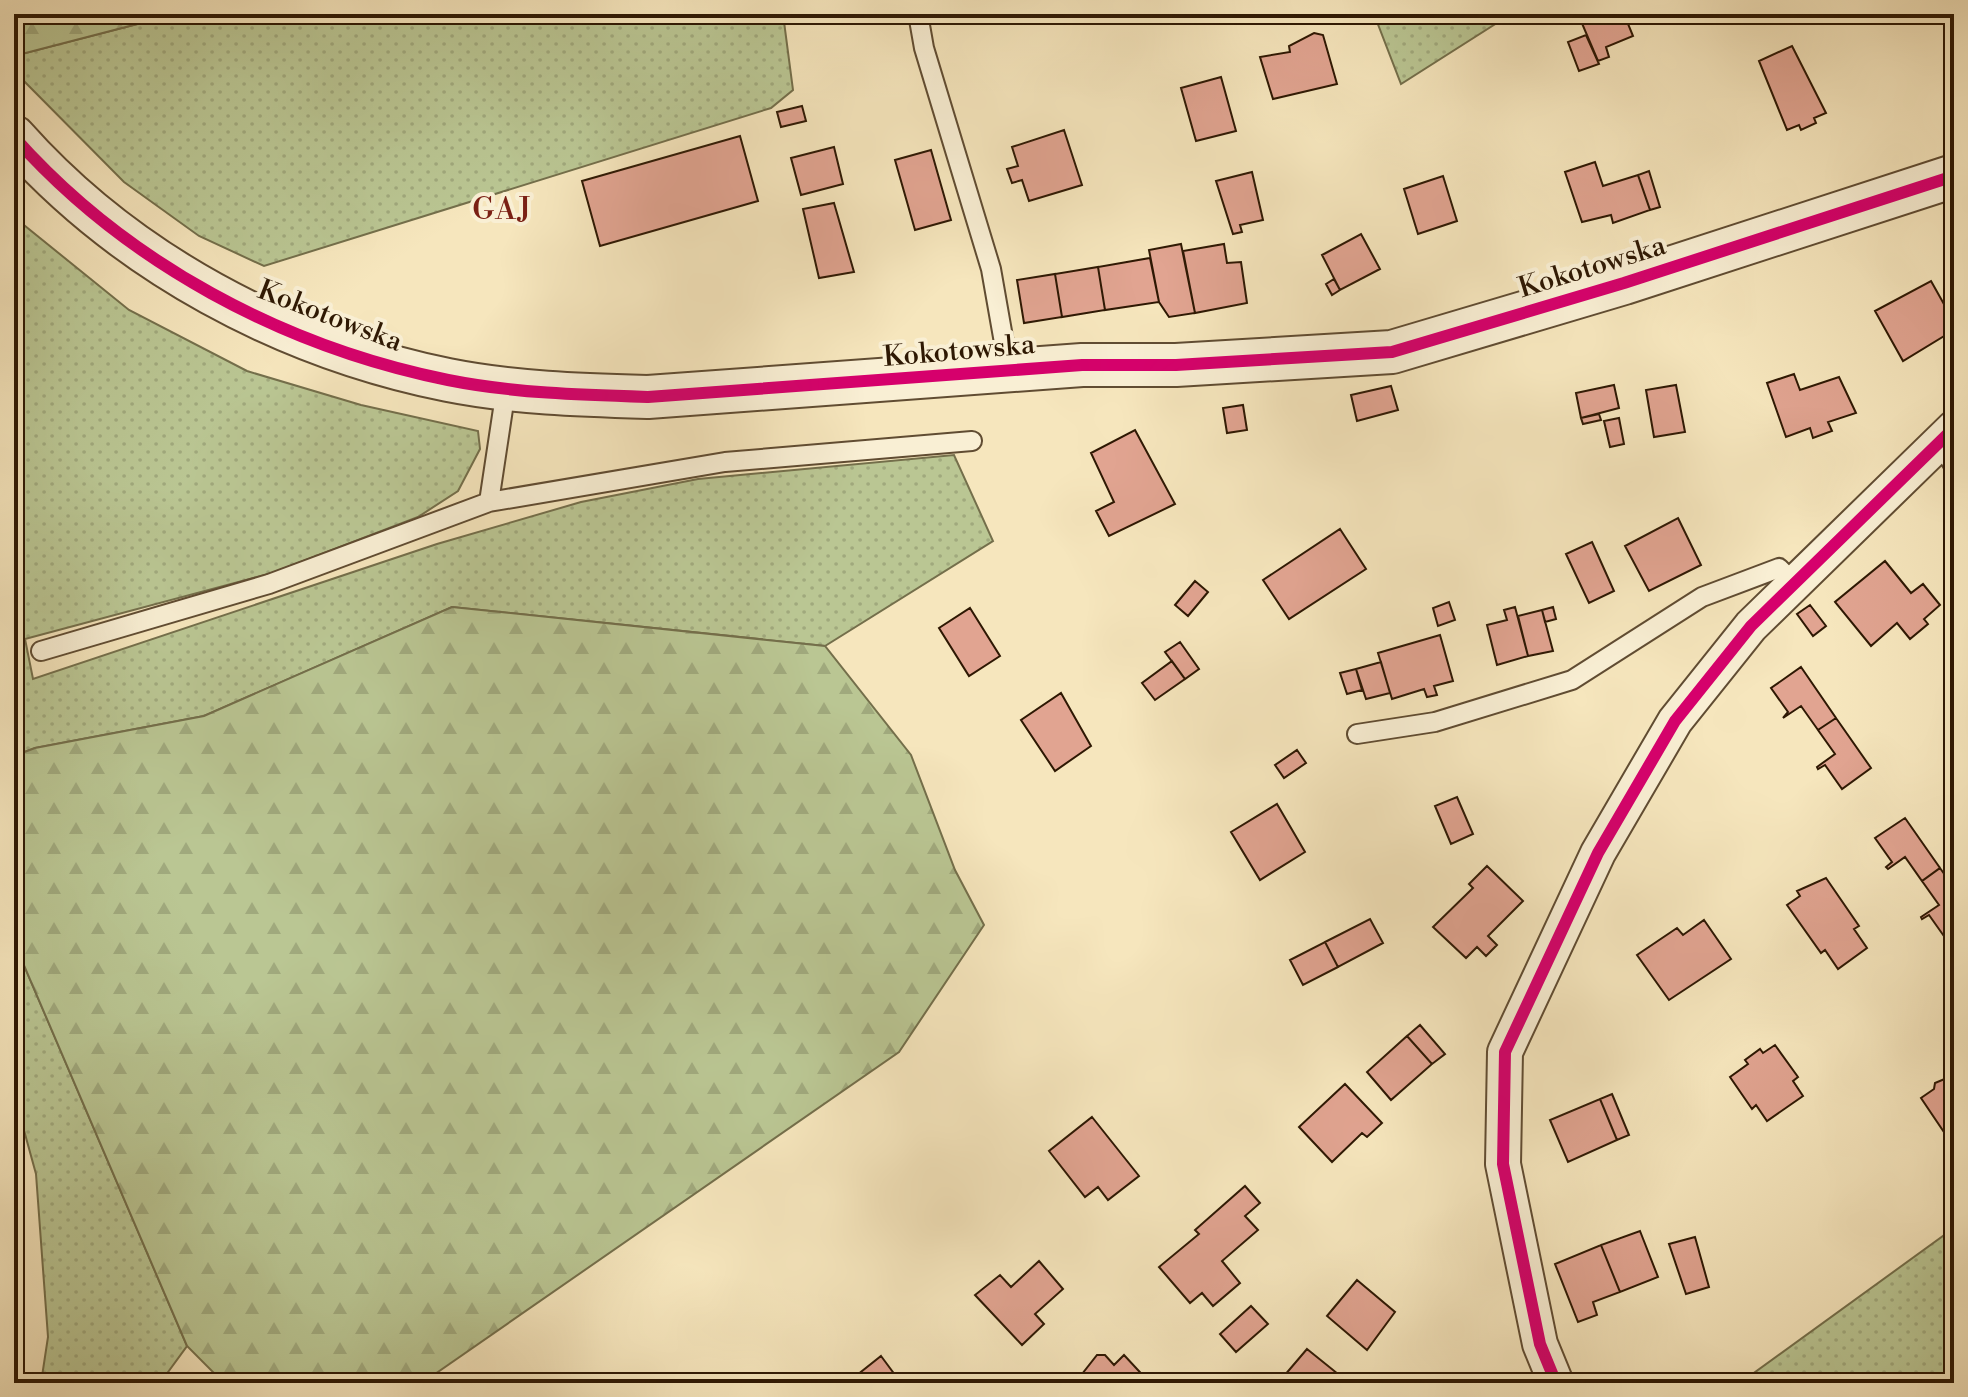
<svg xmlns="http://www.w3.org/2000/svg" width="1968" height="1397" font-family="'Libre Bodoni',serif">
<style>
.grass{fill:url(#grass-dots);stroke:#746f4b;stroke-width:2}
.forest{fill:url(#forest-firs);stroke:#746f4b;stroke-width:2}
.building{fill:#e1a491;stroke:#2e1803;stroke-width:2}
.lines{fill:none;stroke-linecap:round;stroke-linejoin:round}
.service-casing{stroke:#604c32;stroke-width:22}
.minor-casing{stroke:#604c32;stroke-width:38}
.tertiary-casing{stroke:#604c32;stroke-width:46}
.service{stroke:#f9efd4;stroke-width:18}
.minor{stroke:#f9efd4;stroke-width:34}
.tertiary{stroke:#f9efd4;stroke-width:42}
.cycleway-casing{stroke:#f9efd4;stroke-width:17}
.cycleway{stroke:#d6006c;stroke-width:12}
.labels{text-anchor:middle;dominant-baseline:central;stroke-width:8;stroke-linejoin:round;paint-order:stroke}
.street-label{font-size:28px;fill:#2e1803;stroke:#f9efd4}
.neighbourhood-label{font-size:30px;letter-spacing:2px;fill:#7a1f14;stroke:#f9efd4}
</style>
<defs>
<pattern id="grass-dots" width="8" height="8" patternUnits="userSpaceOnUse" patternTransform="scale(2)"><rect width="8" height="8" fill="#bac693"/><path d="M2 2h.1M6 6h.1" fill="none" stroke="#a0a97d" stroke-width="1.8" stroke-linecap="round"/></pattern>
<pattern id="forest-firs" width="22" height="20" patternUnits="userSpaceOnUse" patternTransform="scale(2)"><rect width="22" height="20" fill="#bac693"/><path d="M5 1l3.5 6h-7zM16 11l3.5 6h-7z" fill="#a0a97d"/></pattern>
</defs>
<rect width="100%" height="100%" fill="#f6e6bd"/>
<filter id="stains"><feTurbulence type="fractalNoise" baseFrequency=".0025" numOctaves="4"/><feColorMatrix values="0 0 0 0 .2 0 0 0 0 .09 0 0 0 0 .02 0 0 0 .5 -.17"/></filter>
<radialGradient id="worn" r=".72"><stop offset=".6" stop-color="#630" stop-opacity="0"/><stop offset="1" stop-color="#630" stop-opacity=".3"/></radialGradient>
<path class="grass" d="M176,14H783L793,90L771,108L264,266L199,236L124,182L14,71V56Z
M1374,14H1511L1401,84Z
M14,217L129,310L247,371L361,405L478,431L480,449L458,491L418,517L272,573L25,639L33,679L437,544L581,502L698,479L954,455L993,541L825,646L452,607L204,716L35,748L14,756Z
M14,942L187,1346L160,1383H41L48,1337L36,1174L14,1094Z
M1954,1228V1375L1942,1383H1740Z"/>
<path class="forest" d="M14,14H176L14,56Z
M452,607L825,646L911,755L955,870L984,925L899,1052L422,1383H210L216,1375L187,1346L14,942V756L35,748L204,716Z"/>
<path class="building" d="M1578,14H1624L1633,36L1606,47L1609,57L1598,61Z
M1314,33L1323,35L1337,84L1273,99L1260,57L1290,52L1289,46Z
M1586,35L1599,64L1579,71L1568,42Z
M1792,46L1826,113L1814,118L1816,123L1801,130L1799,125L1787,130L1759,61Z
M1221,77L1236,131L1196,141L1181,88Z
M802,106L806,121L781,127L777,112Z
M1064,130L1082,185L1029,201L1022,180L1012,183L1007,169L1018,166L1012,147Z
M740,136L758,201L600,246L582,181Z
M834,147L843,184L801,195L791,158Z
M931,150L951,220L915,230L895,160Z
M1595,162L1603,186L1638,175L1650,210L1613,223L1611,215L1582,222L1565,172Z
M1649,171L1660,207L1650,210L1638,175Z
M1252,172L1263,220L1240,225L1242,232L1233,234L1216,181Z
M1443,176L1457,221L1418,234L1404,189Z
M834,203L854,272L819,278L803,209Z
M1361,234L1380,269L1340,290L1322,255Z
M1181,244L1195,313L1169,317L1159,302L1149,250Z
M1224,244L1227,263L1241,262L1247,303L1195,313L1183,251Z
M1150,258L1159,302L1105,310L1098,267Z
M1098,267L1105,310L1062,317L1055,274Z
M1055,274L1062,317L1024,323L1017,280Z
M1334,279L1340,290L1332,295L1326,284Z
M1931,281L1954,322V330L1903,361L1875,311Z
M1794,374L1800,390L1839,377L1856,413L1828,422L1832,431L1813,438L1810,428L1786,437L1767,383Z
M1614,385L1619,408L1581,418L1576,393Z
M1676,385L1685,432L1654,437L1646,390Z
M1391,386L1398,410L1357,421L1351,395Z
M1243,405L1247,430L1227,433L1223,408Z
M1599,414L1601,420L1583,424L1581,418Z
M1619,418L1624,444L1610,447L1604,421Z
M1135,430L1175,504L1109,536L1096,511L1114,502L1091,453Z
M1678,518L1701,565L1649,591L1625,546Z
M1340,529L1366,569L1289,619L1263,580Z
M1592,542L1614,591L1589,603L1566,554Z
M1885,561L1911,593L1923,584L1940,605L1924,619L1928,624L1910,639L1897,623L1871,646L1835,602Z
M1195,581L1208,592L1188,616L1175,605Z
M1449,602L1455,620L1438,626L1433,608Z
M1810,605L1826,626L1813,636L1797,614Z
M1515,607L1528,656L1497,665L1487,625L1507,620L1504,610Z
M1553,607L1556,619L1545,622L1542,610Z
M970,608L1000,656L969,676L939,628Z
M1542,610L1553,651L1528,656L1518,616Z
M1440,635L1453,681L1434,686L1437,695L1427,697L1424,689L1392,699L1378,653Z
M1180,642L1199,669L1185,679L1165,652Z
M1172,661L1185,679L1155,700L1142,683Z
M1381,662L1390,693L1366,699L1356,669Z
M1801,667L1836,718L1818,730L1801,706L1783,718L1788,712L1771,688Z
M1356,669L1362,690L1347,694L1340,673Z
M1061,693L1091,746L1055,771L1021,720Z
M1836,718L1871,768L1842,789L1825,765L1818,769L1817,767L1835,754L1818,730Z
M1297,750L1306,763L1284,778L1275,765Z
M1457,797L1473,834L1451,844L1435,806Z
M1277,804L1305,852L1260,880L1231,832Z
M1905,818L1940,868L1922,881L1905,857L1888,869L1886,867L1892,862L1875,838Z
M1487,866L1523,901L1488,936L1497,945L1486,956L1477,947L1466,958L1433,927L1473,888L1469,884Z
M1940,868L1954,888V934L1946,939L1929,915L1922,919L1921,917L1939,905L1922,881Z
M1826,878L1859,926L1854,929L1867,948L1838,969L1825,950L1821,953L1787,905L1800,896L1797,891Z
M1370,919L1383,943L1338,967L1325,942Z
M1704,920L1731,959L1669,1000L1637,955L1677,928L1683,935Z
M1325,942L1338,967L1303,985L1290,960Z
M1420,1025L1445,1054L1432,1064L1407,1036Z
M1407,1036L1432,1064L1391,1100L1367,1072Z
M1775,1045L1798,1077L1793,1081L1803,1096L1767,1121L1756,1105L1752,1109L1730,1077L1748,1064L1745,1060L1760,1049L1763,1053Z
M1954,1075V1147L1921,1098L1934,1089L1935,1083Z
M1345,1084L1382,1123L1367,1137L1362,1133L1332,1162L1299,1127Z
M1612,1094L1629,1135L1617,1140L1600,1099Z
M1600,1099L1617,1140L1568,1162L1550,1120Z
M1092,1117L1139,1176L1108,1200L1098,1187L1085,1197L1049,1151Z
M1245,1186L1260,1203L1245,1216L1258,1230L1222,1261L1240,1283L1213,1306L1202,1293L1190,1303L1159,1267L1199,1234L1195,1230Z
M1640,1231L1658,1277L1620,1292L1601,1245Z
M1695,1237L1709,1287L1686,1294L1669,1244Z
M1601,1245L1620,1292L1593,1302L1597,1315L1578,1322L1555,1264Z
M1039,1261L1063,1289L1035,1314L1044,1324L1022,1345L975,1295L1000,1275L1011,1287Z
M1357,1280L1395,1312L1367,1350L1327,1316Z
M1251,1306L1268,1324L1236,1352L1220,1334Z
M1307,1349L1343,1378L1338,1383H1278Z
M1097,1355H1105L1114,1365L1124,1355L1150,1383H1075Z
M881,1356L901,1383H847Z"/>
<g class="lines">
<g class="service-casing">
<path id="service" d="M918,14L924,48L991,269L1009,371
M1940,443L1954,466
M489,502L725,462L972,441
M41,651L269,584L489,502L506,389
M1357,734L1435,722L1572,680L1702,597L1779,568L1793,582"/>
</g>
<g class="minor-casing">
<path id="minor" d="M1556,1383L1540,1344L1503,1164L1505,1052L1598,853L1675,721L1751,626L1954,428"/>
</g>
<g class="tertiary-casing">
<path id="tertiary" d="M14,137C126,263 284,347 448,380C513,393 581,395 648,397L1082,365H1176L1392,352L1624,283L1954,176"/>
</g>
<use href="#service" class="service"/>
<use href="#minor" class="minor"/>
<use href="#tertiary" class="tertiary"/>
<g class="cycleway-casing">
<path id="cycleway" d="M14,137C126,263 284,347 448,380C513,393 581,395 648,397L1082,365H1176L1392,352L1624,283L1954,176
M1556,1383L1540,1344L1503,1164L1505,1052L1598,853L1675,721L1751,626L1954,428"/>
</g>
<use href="#cycleway" class="cycleway"/>
</g>
<g class="labels">
<g class="street-label">
<text transform="translate(1592 267) rotate(-17)">Kokotowska</text>
<text transform="translate(330 316) rotate(21)">Kokotowska</text>
<text transform="translate(959 351) rotate(-5)">Kokotowska</text>
</g>
<g class="neighbourhood-label">
<text x="503" y="210">GAJ</text>
</g>
</g>
<rect width="1968" height="1397" fill="none" stroke="#f6e6bd" stroke-width="48"/>
<rect x="16" y="16" width="1936" height="1365" fill="none" stroke="#2e1803" stroke-width="4"/>
<rect x="24" y="24" width="1920" height="1349" fill="none" stroke="#2e1803" stroke-width="2"/>
<rect width="100%" height="100%" filter="url(#stains)"/>
<rect width="100%" height="100%" fill="url(#worn)"/>
</svg>
